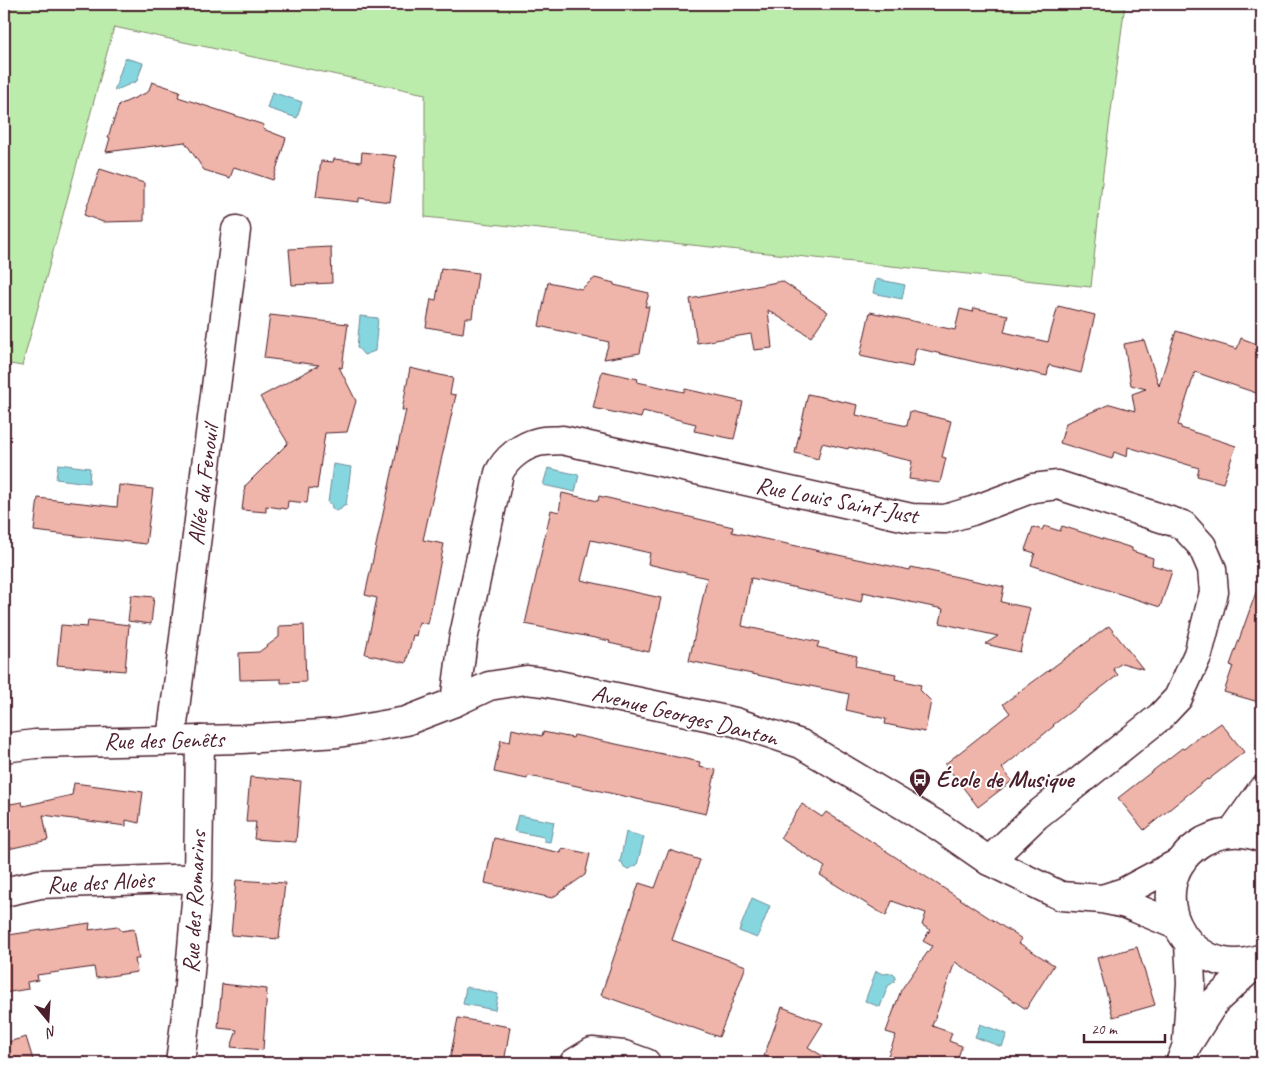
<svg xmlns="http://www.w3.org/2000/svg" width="1266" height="1067" font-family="Caveat,sans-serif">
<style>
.green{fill:#bbecab;stroke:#82866b}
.water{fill:#86d6e0;stroke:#6e8d98}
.building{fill:#efb5aa;stroke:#4a1f2b}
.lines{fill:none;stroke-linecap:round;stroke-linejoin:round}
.minor-casing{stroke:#4a1f2b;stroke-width:31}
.tertiary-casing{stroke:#4a1f2b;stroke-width:31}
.minor{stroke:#fff;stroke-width:28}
.tertiary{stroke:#fff;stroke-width:28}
.labels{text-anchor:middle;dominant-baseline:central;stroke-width:4;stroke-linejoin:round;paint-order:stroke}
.street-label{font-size:24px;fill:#4a1f2b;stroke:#fff}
.poi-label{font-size:24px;font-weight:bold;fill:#4a1f2b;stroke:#fff;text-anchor:start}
</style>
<rect width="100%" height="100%" fill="#fff"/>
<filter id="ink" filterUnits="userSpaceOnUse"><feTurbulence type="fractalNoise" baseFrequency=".02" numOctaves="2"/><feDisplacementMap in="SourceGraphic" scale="10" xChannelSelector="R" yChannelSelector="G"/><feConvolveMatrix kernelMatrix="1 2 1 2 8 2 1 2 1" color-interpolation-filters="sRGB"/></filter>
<g filter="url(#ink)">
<path class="green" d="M4,4H1125L1103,173L1091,287L425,217V94L114,27L22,366L4,363Z"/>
<path class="water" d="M125,58L143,63L137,81L114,91Z
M272,92L302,102L297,118L267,108Z
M876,279L905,285L902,299L873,293Z
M360,316L378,318L375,351L364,355L359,349L357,348Z
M58,464L90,468L89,483L56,479Z
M333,464L351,467L346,505H343L341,509L336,511L332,508L331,503H328Z
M548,468L579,475L575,492L543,485Z
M518,815L554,822L550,842L544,841V837L514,831Z
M626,832L644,837L637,865L629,869L624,868L622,862H620Z
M752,898L770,906L757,938L739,931Z
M876,971L883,974L893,973L896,976L894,982L888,986L880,1007L865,1001Z
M466,987L498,994L495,1010L463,1004Z
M980,1024L1007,1034L1002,1047L975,1037Z"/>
<path class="building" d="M152,82L180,91L178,97L264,125L263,129L286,138L273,180L234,167L230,178L204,170L185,142L106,152L110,138L108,137L119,105L148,92Z
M362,152L396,156L390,202L359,198V202L316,197L321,161L333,162L334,159L361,162Z
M100,169L144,183V221L103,222L84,215Z
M331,247L332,283L292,285L289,249Z
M441,268L478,273L472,318H465L463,333L426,327L431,299L436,300Z
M595,278L614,283V285L649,293L645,307L649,306L640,353L604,359L609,342L539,326L548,282L581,289Z
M782,281L828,312L811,337L768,310L772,348L754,350L751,334L697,343L690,299Z
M1058,306L1095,315L1081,373L1049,365L1047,376L997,365L996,366L980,363L916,348L912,367L860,356L870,312L955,330L960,309L973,312L974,308L1008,315L1004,332L1048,342Z
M270,315L348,324L342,368L339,367L356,401L347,432L325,433L317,489L309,488L307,503L288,501L287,509L266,506V512L242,510L245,486L288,443L260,397L319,365L264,358Z
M1176,331L1237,349L1241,338L1262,346V395L1195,372L1178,425L1181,426V428L1236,446L1223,483L1197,476L1199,468L1128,447L1127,457L1114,452L1112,459L1060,443L1066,423L1110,404L1135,411L1132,394L1146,389L1131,385L1124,344L1144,340L1159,386Z
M410,368L453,378L450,394L456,395L423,540L444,544L428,624L419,622L416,636L413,635L406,663L365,654L377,598L365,595L406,410H402Z
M602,371L638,379L637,382L684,392L685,389L743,402L734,439L694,431L696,424L643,411L641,418L593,408Z
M808,394L858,405L856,415L907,426L910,411L951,421L942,457L946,458L940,483L909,479L912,461L849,447L848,449L822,443L818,459L795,453Z
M119,485L153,489L146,544L34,531L38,498L117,507Z
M562,493L598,501L599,496L733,527L732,532L852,558L910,570L911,567L1004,587L1001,602L1030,608L1020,652L985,644L998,636L940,623L943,609L863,592L861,602L751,578L742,626L819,642L817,647L857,656L855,666L896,674L895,679L921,685L920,690L931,701L925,732L885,724L886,719L846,710L849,694L689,661L707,578L648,564L650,553L591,540L581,580L661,598L649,652L609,643L610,641L525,624L551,510L559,512Z
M1044,526L1060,531L1062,526L1132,548V551L1153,558L1152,565L1172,571L1160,607L1031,565L1035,553L1025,550L1033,527L1042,530Z
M1259,584H1262V703L1224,692L1233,666L1230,665Z
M131,595L154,597L151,624L128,621Z
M88,620L129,625L125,671L57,665L61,625L87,627Z
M304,625L306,682L281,683V679L240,680L239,653L259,652L279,637V626Z
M1109,626L1143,669L1122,663L1113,669L1118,675L1053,725L1054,726L1002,768L1012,781L978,807L945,764L1010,713L1003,704Z
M1221,723L1244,752L1208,780L1207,779L1144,830L1118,798L1182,748L1184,749L1201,735L1203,736Z
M512,729L542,736L543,732L573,738L574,735L700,762L699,767L716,770L706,814L545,779L528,776L527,779L494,772L501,740L510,742Z
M250,777L301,781L296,842L254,839L256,822H246Z
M74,783L143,792L139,823L126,820V826L43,815L48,840L4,850V805L22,802L23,806L72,795Z
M802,804L822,817L826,812L1022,939L1019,943L1054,965L1026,1009L955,962L932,1026L952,1033L949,1041L962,1046L956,1063H885L896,1035L886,1032L901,990L932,946L923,941L930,930L922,925L926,913L892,901L886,916L820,875L825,867L780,838Z
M494,838L561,853L562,848L590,854L585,875L552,898L485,883Z
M669,850L700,860L672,940L746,966L719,1037L601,995L639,883L655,888Z
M236,880L285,883L279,939L231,935Z
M90,923L89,930L117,926L122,931L134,929L139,959H135L137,972L96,978L94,967L37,975L38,980L27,982L28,989L4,993V943L9,942L8,935Z
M1137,947L1155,1005L1113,1017L1097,958Z
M222,984L267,989L263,1050L231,1047L237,1030L218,1028Z
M782,1007L823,1023L808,1047L834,1063H784L764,1056Z
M458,1018L510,1027L504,1063H449Z
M26,1037L34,1063H4V1043Z"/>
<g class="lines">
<g class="minor-casing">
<path id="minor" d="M455,702L463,640L499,473C506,458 522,446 538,442C546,440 555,441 562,440L911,518L945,519L972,511L1033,488L1058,485L1183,525L1202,546L1212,569L1214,592L1198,654L1178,698L1161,716L1036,816L989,861
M171,740L236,230
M4,892L40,884L198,878
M180,1063L187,1007L198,878L200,740
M574,1063L592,1052L624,1055L646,1063"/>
</g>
<g class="tertiary-casing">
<path id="tertiary" d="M4,748L35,744L242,739L338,733L406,721L455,702L489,686L526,680L544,682L735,722L801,744L940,827L989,861L1061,896L1102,899L1126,904L1176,925
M1232,832L1262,790
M1262,838C1242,830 1223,831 1204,841C1135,881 1183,987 1262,958
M1102,899L1124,892L1182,861
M1187,1041L1191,983L1189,944
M1180,1063L1187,1045L1215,1001L1261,959"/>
</g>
<use href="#minor" class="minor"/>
<use href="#tertiary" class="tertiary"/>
</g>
</g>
<defs>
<g id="bus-pin" transform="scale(1.125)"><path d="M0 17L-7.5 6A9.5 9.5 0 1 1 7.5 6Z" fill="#4a1f2b" stroke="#fff"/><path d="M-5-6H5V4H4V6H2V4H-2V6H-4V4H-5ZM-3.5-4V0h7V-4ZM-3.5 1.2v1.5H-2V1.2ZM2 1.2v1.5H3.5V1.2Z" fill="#fff"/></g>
</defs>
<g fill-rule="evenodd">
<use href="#bus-pin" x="920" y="779"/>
</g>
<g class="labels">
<g class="street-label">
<text transform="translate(203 485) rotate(-83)">Allée du Fenouil</text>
<text transform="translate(837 500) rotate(11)">Rue Louis Saint-Just</text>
<text transform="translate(685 715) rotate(14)">Avenue Georges Danton</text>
<text transform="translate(164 740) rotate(-1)">Rue des Genêts</text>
<text transform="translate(100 882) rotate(-3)">Rue des Aloès</text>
<text transform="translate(194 902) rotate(-87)">Rue des Romarins</text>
</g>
<g class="poi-label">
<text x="936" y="779">École de Musique</text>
</g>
</g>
<rect width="1266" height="1067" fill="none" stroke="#fff" stroke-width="20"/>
<rect x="10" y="10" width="1246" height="1047" fill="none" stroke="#4a1f2b" stroke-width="2" filter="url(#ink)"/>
<g transform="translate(48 1020) rotate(162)" stroke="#ffffff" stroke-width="4" paint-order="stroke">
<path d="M0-4L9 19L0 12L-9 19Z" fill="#4a1f2b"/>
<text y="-8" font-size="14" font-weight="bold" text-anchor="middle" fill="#4a1f2b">N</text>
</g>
<path d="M1084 1034v8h81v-8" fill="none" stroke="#4a1f2b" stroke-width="2.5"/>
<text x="1091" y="1034" font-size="15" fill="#4a1f2b" stroke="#ffffff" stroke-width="4" paint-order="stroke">20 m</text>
</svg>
